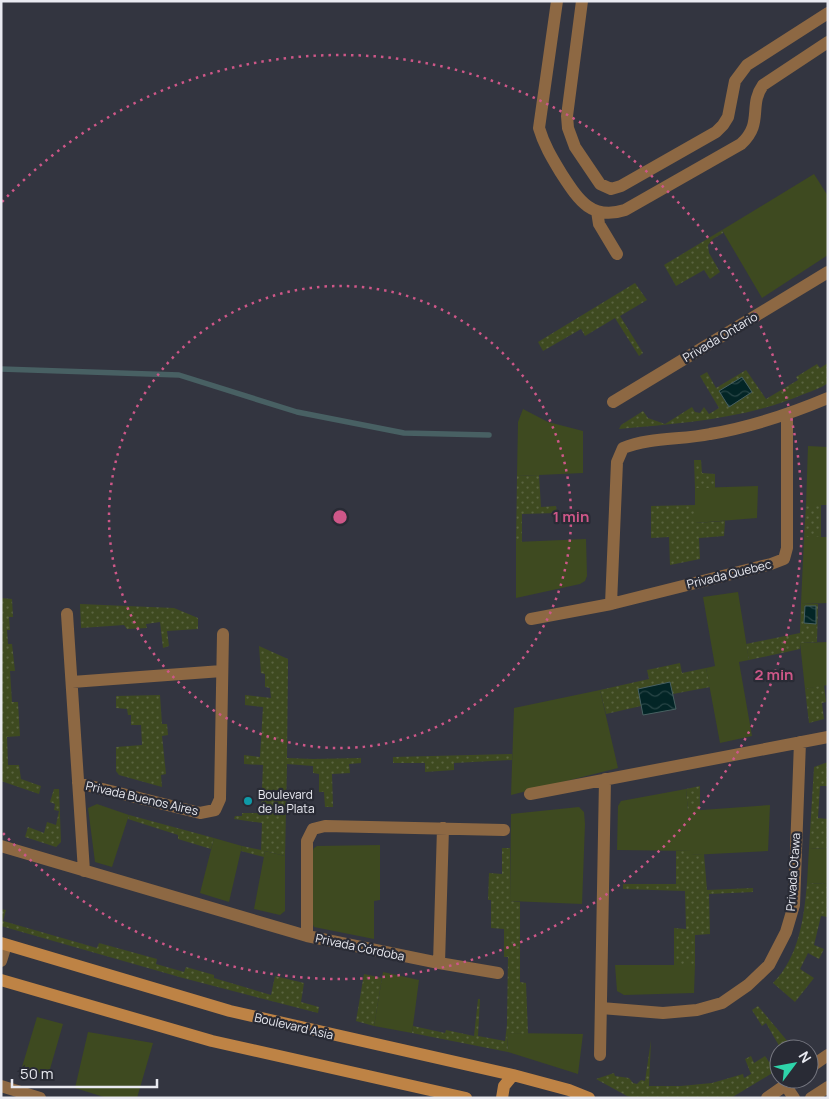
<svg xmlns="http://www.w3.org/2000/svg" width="829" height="1099" font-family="Manrope,sans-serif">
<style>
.grass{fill:#3e4a20}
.garden{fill:url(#garden-dots)}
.water{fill:url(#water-waves);stroke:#486063}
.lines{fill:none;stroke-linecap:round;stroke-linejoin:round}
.stream{stroke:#486063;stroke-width:5.5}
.street{stroke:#8d6843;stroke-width:12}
.secondary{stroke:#be8345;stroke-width:12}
.ring{fill:none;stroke:#ce5788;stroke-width:2.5;stroke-dasharray:2.5 5}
.culture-dot{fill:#0f9aa8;stroke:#292b35;stroke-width:2}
.labels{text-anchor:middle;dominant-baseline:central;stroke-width:4.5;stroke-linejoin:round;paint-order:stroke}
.street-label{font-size:12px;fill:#e9eaf1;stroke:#292b35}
.poi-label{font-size:12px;fill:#e9eaf1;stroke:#292b35;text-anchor:start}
.centre{fill:#ce5788;stroke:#292b35;stroke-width:2.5}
.ring-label{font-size:15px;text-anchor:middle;font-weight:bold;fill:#ce5788;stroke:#292b35;stroke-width:4.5;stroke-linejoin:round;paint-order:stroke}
</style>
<defs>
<pattern id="garden-dots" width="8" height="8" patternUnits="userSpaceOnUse" patternTransform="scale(1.25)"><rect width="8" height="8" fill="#3e4a20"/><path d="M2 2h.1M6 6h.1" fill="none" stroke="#5a6441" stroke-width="1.8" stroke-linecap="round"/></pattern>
<pattern id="water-waves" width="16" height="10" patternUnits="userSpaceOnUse" patternTransform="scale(1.25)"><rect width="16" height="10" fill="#032526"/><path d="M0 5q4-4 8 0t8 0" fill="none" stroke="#284546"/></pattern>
</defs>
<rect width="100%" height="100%" fill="#333540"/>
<path class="grass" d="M814,174L828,196V255L762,298L722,230Z
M523,409L548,422L583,431V473L517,476L518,422Z
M808,446L828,447V505H806Z
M758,486L757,518L695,523V488Z
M804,537H828V603L801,604Z
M586,539L587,576L585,581L580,584L516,598V542Z
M738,592L749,660L739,662L752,736L720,743L706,668L715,666L703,597Z
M828,642V685L805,689L800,643Z
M600,690L618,768L511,795L514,708Z
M686,789L688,811L770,805L768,851L691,855V851L617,850L618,806L621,801Z
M97,804L129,815L112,867L95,862L88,808Z
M579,807L584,812L585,824L582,904L510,901L511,814Z
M214,838L242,846L229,902L200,893Z
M380,845V900L374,901V939L314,927L311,920L312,853L314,848L317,846Z
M809,848L828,849V884L807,883Z
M265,851L285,856V911L280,915L254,909Z
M615,965H695L694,993L624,995L617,991Z
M383,972L419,980L412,1033L374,1026Z
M37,1017L63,1024L48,1076L22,1067Z
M88,1032L153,1043L137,1098H107L75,1088Z
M507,1033L583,1034L578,1074L508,1052Z"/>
<path class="garden" d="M722,230L723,233L713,239L708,245L709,253L720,272L710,279L704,270L676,286L664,265Z
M635,283L647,300L620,316L643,353L639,356L615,318L585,336L581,329L543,351L538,342Z
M828,363V383C821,388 812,391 804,394C746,419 681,423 619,429L621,425L643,411L648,418L665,424L692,407L695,412L700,413L704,407L709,414L719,408L700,376L707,372L716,388L746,370L766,399L798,380L796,377L817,364L820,368Z
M694,460H701L702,473L715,474V488H695Z
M539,475L541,507L556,506L557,513L522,514V542H516L517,476Z
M695,505V523L725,521L724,536L699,538L700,559L670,565L669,537L651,538V506Z
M806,505H821V537H804Z
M1,598L12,599L13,617H9L10,630H7L8,644H12L15,671H10L12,702H18L20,736L7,737L8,765H19L21,779L41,786L39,794L1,781Z
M80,604L174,608L198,618V629L167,631L169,646L163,648L160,622L146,624L147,628L127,629L124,625L81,628Z
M801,604H818L817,642L800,643V649L749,660L746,644L800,633Z
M259,646L288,659L287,758L313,759L361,758V763L349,764L350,773L332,774L333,807H325L324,792H319V774L313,773V766L287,764L285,856L265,851L264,857L241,851L242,846L261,850L262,823L234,819L235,816H242V813H261L263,765L244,764V755L260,757L263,707L245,705V695L271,698L270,688L265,687V674L261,673Z
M680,663L682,673L706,668L710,687L673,694L676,709L643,715L641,706L606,714L600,690L649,679L647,670Z
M824,685L826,702L822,703L824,719L809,723L805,689Z
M160,695L162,724H167L168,735L162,736L166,774L161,775L162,787L119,775L116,771V747L142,745L141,725H131V715H128L127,709L116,708V696Z
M512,754V760L454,763V770L425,772V763H393V757Z
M828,762V786H820L818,818L828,819V849L809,848L814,767Z
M700,786V811H688L686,789Z
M54,789H59L61,842L56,847L25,837L28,827L44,833L47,822L56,825L59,811L54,810L55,804L50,802Z
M129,815L214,838L211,849L178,839V835L128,819Z
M502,848H510V901L520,902V982L526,983L528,1034L507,1033L508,1052L412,1033L413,1026L445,1033L446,1030L474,1036L478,999H480L478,1036L505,1041L507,1025L508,957H504V929L491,928V900H488L489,873L502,874Z
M676,851H691V855L704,854L707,890L753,888V892L709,894L710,934L695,935V965H674V928L686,929L685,891L623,889V884H676Z
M807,883L828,884V917L821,916L814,945L824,949L819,959L808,953L800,969L814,978L795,1002L773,983C799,957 804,918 807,883Z
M1,909L6,910L3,921L97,948L99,943L157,959L156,964L184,972L186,967L214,975V978L271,995L275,976L304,983L301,1002L319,1007L318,1013L183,978L1,926Z
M364,974L382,978L374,1026L356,1021Z
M758,1006L794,1049H781L766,1023L762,1026L752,1010Z
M651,1040L649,1086H681L712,1083L743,1074L744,1078L751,1074L745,1059L751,1056L754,1063L765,1056L769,1062L779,1056V1069L731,1098H635L627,1096L596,1079L614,1073L615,1076L629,1078L633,1083L637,1084L641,1080L645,1081Z"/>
<path class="water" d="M742,377L752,392L729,407L719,391Z
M805,606H816V624L804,623Z
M670,682L676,709L643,715L638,689Z"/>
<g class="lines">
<path class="stream" d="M1,369L179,375L297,412L404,433L489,435"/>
<path class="street" d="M557,1L539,128C544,145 552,158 561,173C578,199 591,221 625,210L741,144C764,123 748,106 763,85L828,42
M582,1L567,116L568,128L575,147L600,184L611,189L621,186L716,132L723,125L728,117L735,81L747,65L828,13
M597,211L599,224L617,254
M613,402L828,272
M611,604L617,462L623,448C650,437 682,440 710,434C751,427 790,414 828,398
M67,614L84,871
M531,619L611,604L771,564L784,559L787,548V415
M72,682L222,671
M78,783L200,813L215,810L220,799L223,634
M530,794L828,737
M1,846L307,936L439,963L498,973
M307,936V841L313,829L325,826L504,830
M1,961L6,945
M439,963L443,828
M601,1008L663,1013L697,1010L722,1003L748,985L769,965L786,932L794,905L800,742
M600,1055L605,779
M809,1068L828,1055
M1,1086L40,1098
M786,1086L794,1098
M767,1098L794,1079
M811,1098L828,1087"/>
<path class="secondary" d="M1,943L230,1011L513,1075L569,1090L589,1098
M1,980L212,1041L466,1098
M502,1098L504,1086L513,1075"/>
</g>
<g class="ring">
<circle cx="340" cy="517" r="231"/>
<path d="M2 202A462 462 0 1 1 2 832"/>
</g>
<circle class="culture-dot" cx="248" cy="801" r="5"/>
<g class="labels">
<g class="street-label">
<text transform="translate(720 337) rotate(-31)">Privada Ontario</text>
<text transform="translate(729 574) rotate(-14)">Privada Quebec</text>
<text transform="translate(142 798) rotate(13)">Privada Buenos Aires</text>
<text transform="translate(793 872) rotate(-86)">Privada Otawa</text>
<text transform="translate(360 947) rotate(12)">Privada Córdoba</text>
<text transform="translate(294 1026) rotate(13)">Boulevard Asia</text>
</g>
<g class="poi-label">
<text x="258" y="794">Boulevard<tspan x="258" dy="14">de la Plata</tspan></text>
</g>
</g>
<circle cx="340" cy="517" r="8" class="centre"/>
<g class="ring-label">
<text x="571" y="522">1 min</text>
<text x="774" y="680">2 min</text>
</g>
<rect width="829" height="1099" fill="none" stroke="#e9eaf1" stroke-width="5"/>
<g transform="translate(794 1064) rotate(58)"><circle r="24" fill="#292b35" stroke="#767780"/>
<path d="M0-4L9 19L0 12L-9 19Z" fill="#2ed4aa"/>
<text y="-8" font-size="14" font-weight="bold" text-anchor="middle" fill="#e9eaf1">N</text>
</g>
<path d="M12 1079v8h145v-8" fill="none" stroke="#e9eaf1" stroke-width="2.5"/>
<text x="20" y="1079" font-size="15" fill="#e9eaf1" stroke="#292b35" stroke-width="4" paint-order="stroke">50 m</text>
</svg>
